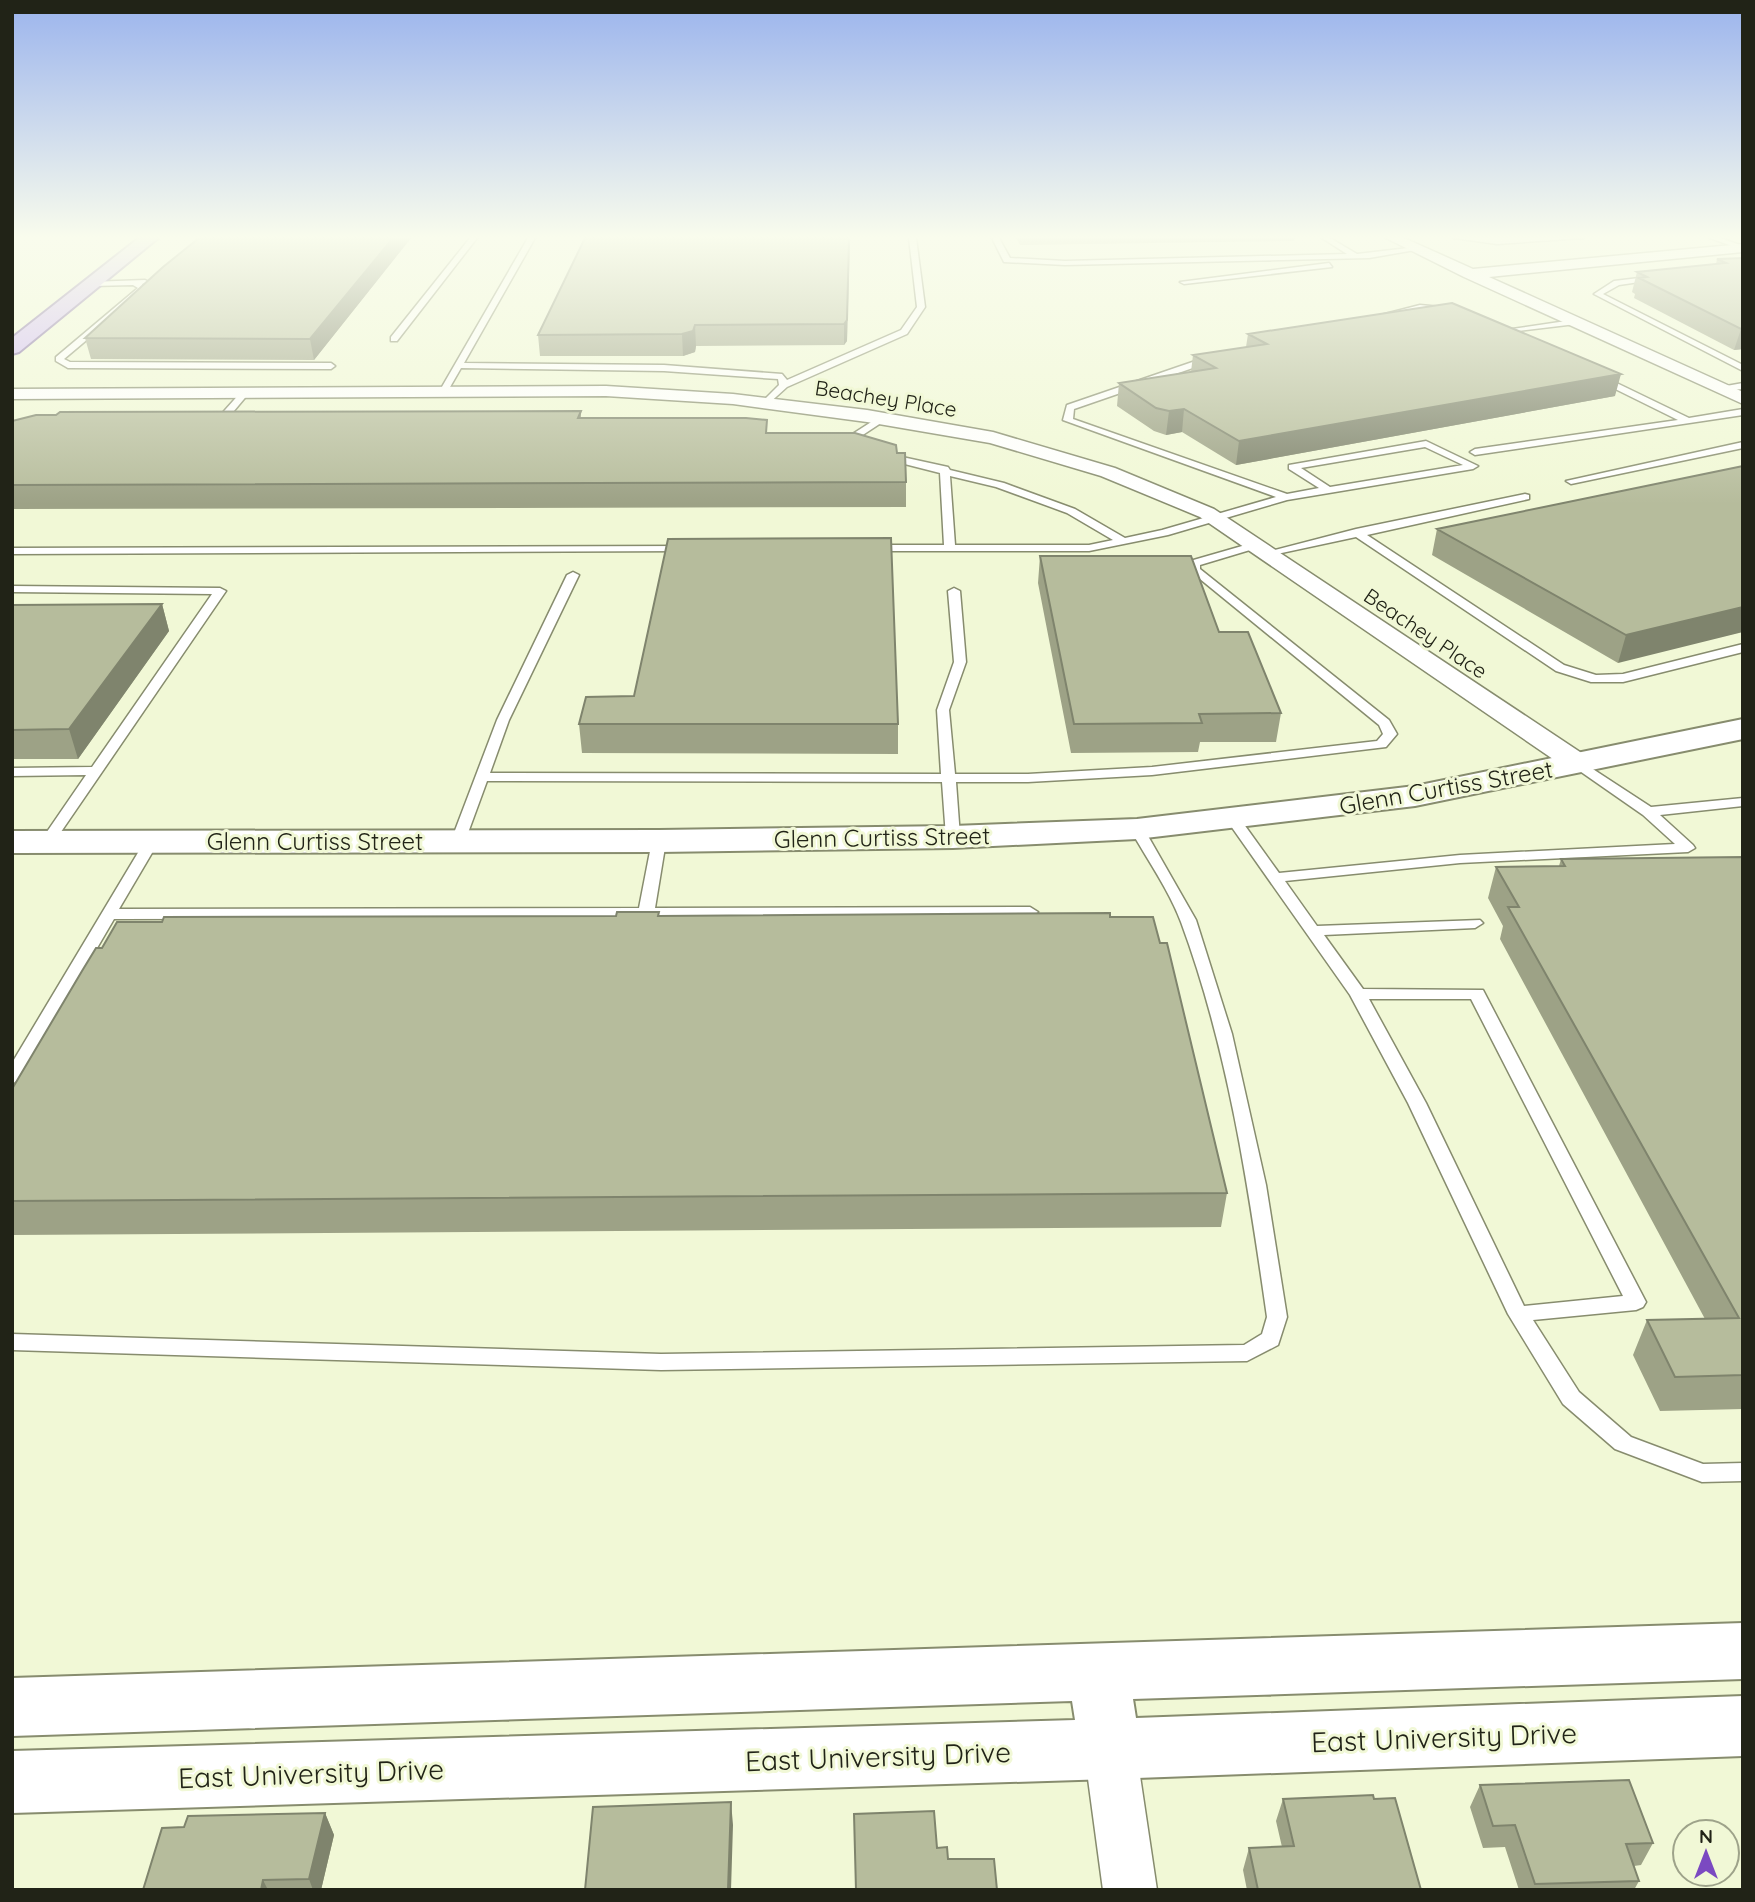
<svg xmlns="http://www.w3.org/2000/svg" width="1755" height="1902" font-family="Quicksand,sans-serif">
<style>
.lines{fill:none;stroke-linecap:round;stroke-linejoin:round}
.service-casing{stroke:#878c6e;stroke-width:3}
.minor-casing{stroke:#878c6e;stroke-width:3}
.tertiary-casing{stroke:#878c6e;stroke-width:4}
.primary-casing{stroke:#7d65a3;stroke-width:4}
.service{fill:#fff;fill-rule:evenodd}
.minor{fill:#fff;fill-rule:evenodd}
.tertiary{fill:#fff;fill-rule:evenodd}
.primary{fill:#ceb8f5;fill-rule:evenodd}
.wall{fill:#9da286}
.shaded-wall{fill:#7f846d}
.building{fill:#b6bc9c;stroke:#7f846d;stroke-width:2}
.labels{text-anchor:middle;dominant-baseline:central;stroke-width:6;stroke-linejoin:round;paint-order:stroke}
.far-street-label{font-size:21px;fill:#212317;stroke:#f1f8d6}
.street-label{font-size:24px;fill:#212317;stroke:#f1f8d6}
.near-street-label{font-size:28px;fill:#212317;stroke:#f1f8d6}
</style>
<rect width="100%" height="100%" fill="#f1f8d6"/>
<g class="lines">
<g class="service-casing">
<path id="service" d="M470,238H477L397,341H391V337Z
M528,238H535L464,363L664,365L782,374L787,380L901,330L917,307L909,238H916L925,307L907,334L787,387L766,406L761,403L779,385L778,379L664,371L461,368L446,394H440L439,392Z
M992,238H999L1010,258L1065,261L1347,254L1322,238H1330L1357,254L1417,247L1421,249L1369,258L1065,265L1004,262Z
M1454,238H1583L1497,244Z
M1710,238H1720L1743,246V250Z
M1329,263L1332,267L1184,284L1180,282Z
M1656,276L1653,280L1619,285L1603,294L1743,365V371L1594,294L1614,281Z
M145,280L149,282L142,284L146,290L64,359L70,362L331,363L335,366L331,369L68,368L56,361V357L138,288L133,285L92,286L89,282Z
M1420,305L1452,308L1448,310L1420,309L1381,318L1377,316Z
M1573,320L1576,324L1502,333L1498,331Z
M1210,356L1213,357V361L1074,409L1073,419L1287,494L1319,488L1289,469V465L1426,441L1478,466L1473,469L1287,500L1168,535L1089,551H873L868,548L873,545H944L940,473L881,458L879,456L884,453L948,467L950,470L1004,483L1075,509L1125,538L1162,530L1276,497L1063,420L1067,405ZM1425,447L1463,465L1330,487L1301,468ZM950,476L996,487L1067,513L1113,540L1089,545H955Z
M1598,374L1689,418L1743,409V415L1475,455L1470,452L1475,449L1678,420L1595,379V375Z
M1743,383V389L1719,391L1715,388Z
M242,391L249,393L223,424H210V420L217,419Z
M879,417L887,419L843,448H837V444Z
M1743,442V448L1571,484L1566,481Z
M1525,494L1529,495V499L1367,535L1564,665L1596,675L1623,674L1743,644V652L1623,682H1591L1556,671L1356,537L1268,556L1263,553L1356,529Z
M1256,542L1260,543V547L1200,565V569L1389,720L1397,734L1386,747L1152,775L1028,782H956L960,837L953,841L946,837L942,782L487,781L465,841L458,845L451,841L497,720L567,575L573,572L579,575L509,720L490,773L941,774L937,710L954,662L948,591L954,588L960,591L966,662L949,710L955,774H1028L1152,767L1377,741L1383,734L1379,725L1189,570L1190,561Z
M690,546L691,548L686,551L12,554V548Z
M12,586L220,588L226,591L52,845L47,846L40,842L86,775L12,776V768L92,767L212,594L12,592Z
M1579,760L1651,807L1743,798V806L1660,815L1693,845L1695,848L1688,852L1460,863L1285,881L1317,926L1480,920L1483,923L1475,928L1324,935L1363,989L1483,990L1646,1302L1643,1307L1636,1310L1533,1320L1579,1392L1631,1437L1703,1464L1743,1463V1481L1702,1482L1615,1449L1563,1404L1508,1314L1408,1103L1350,995L1226,819L1228,816H1238L1279,873L1460,855L1675,844L1643,815L1574,767L1572,764L1574,761ZM1369,999H1471L1623,1296L1524,1306L1426,1103Z
M1137,825L1144,829L1196,920L1232,1034L1266,1185L1287,1317L1278,1345L1247,1361L661,1370L12,1350V1334L661,1354L1244,1345L1262,1334L1267,1317C1248,1184 1228,1049 1181,922C1169,890 1147,859 1130,829Z
M152,837L159,841L119,909L639,908L652,841L659,837L666,841L655,908L1030,907L1038,912L1030,917L114,919L21,1078L12,1084V1063L145,841Z"/>
</g>
<g class="minor-casing">
<path id="minor" d="M1386,238H1404L1473,269L1743,244V252L1489,277L1743,392V404L1464,277Z
M606,386L733,394L867,410L993,432L1115,468L1214,509L1589,758L1592,764L1589,770H1569L1200,517L1101,476L990,443L867,422L733,404L606,396L12,399V389Z
M1110,1724L1128,1731L1136,1749L1157,1890H1103L1084,1749L1092,1731Z"/>
</g>
<g class="tertiary-casing">
<path id="tertiary" d="M1743,719V739L1415,806L1137,839L953,848L659,852L12,853V831L659,830L953,826L1137,819L1415,786Z
M1743,1623V1679L1133,1699L1136,1718L1743,1696V1756L1110,1779L12,1813V1751L1075,1720L1072,1701L12,1736V1678Z"/>
</g>
<g class="primary-casing">
<path id="primary" d="M139,238H158L19,352L12,354V338Z"/>
</g>
<use href="#service" class="service"/>
<use href="#minor" class="minor"/>
<use href="#tertiary" class="tertiary"/>
<use href="#primary" class="primary"/>
</g>
<path class="wall" d="M199,238H411L314,360L91,359L85,338Z
M585,238H850L847,341L844,345L696,346L695,352L683,356H540L538,335Z
M1016,238H1295L1294,241L1020,245Z
M1743,258V349L1734,350L1634,298L1635,294L1632,292L1637,272L1716,264L1717,259Z
M1248,334L1615,396L1236,465L1182,432L1166,435L1154,431L1117,406L1119,383L1191,372L1193,355L1246,347Z
M581,411V418L768,433L897,453L906,482V507L12,509V421Z
M1743,466L1618,663L1432,555L1437,529Z
M1040,556L1219,632L1281,713L1276,742H1200L1198,752L1071,753L1038,583Z
M162,604L169,631L78,759H12V605Z
M634,696L898,724V754L582,753L579,724Z
M1743,857V1409L1660,1411L1633,1355L1647,1320L1705,1319L1500,939L1503,926L1488,898L1496,867L1559,866L1561,859Z
M659,912V916L1110,917L1160,943L1227,1193L1221,1227L12,1235V1089L102,948L616,916Z
M1480,1785L1653,1843L1641,1865L1634,1866L1639,1881L1634,1890H1519L1505,1847L1483,1848L1470,1807Z
M1283,1799H1374L1421,1890H1247L1243,1870L1249,1848L1282,1847L1276,1821Z
M325,1813L334,1835L321,1890H143L184,1827Z"/>
<path class="shaded-wall" d="M393,238H411L314,360L310,339Z
M849,238L847,341L844,345V324Z
M695,325L696,346L695,352L683,356L682,334Z
M1743,328V349L1734,350L1741,329Z
M1621,374L1615,396L1236,465L1239,441Z
M1184,409L1182,432L1166,435L1169,411Z
M162,604L169,631L78,759L69,729Z
M1743,607V632L1618,663L1626,635Z
M731,1802L733,1825L731,1890H728Z
M325,1813L334,1835L321,1890H313L309,1879Z
M263,1880L268,1890H261Z"/>
<path class="building" d="M199,238H393L310,339L85,338L163,267Z
M585,238H849L847,320L844,324L695,325L693,331L682,334L538,335Z
M1743,258V328L1741,329L1639,278L1647,277L1637,272L1726,263L1717,259Z
M1452,303L1621,374L1239,441L1184,409L1169,411L1156,408L1119,383L1216,368L1193,355L1267,344L1248,334Z
M581,411L578,418H746L767,420L766,433H855L896,445L897,453H905L906,482L12,485V421L36,415H56L60,412Z
M1743,466V607L1626,635L1437,529Z
M891,538L898,724H579L586,697L634,696L668,539Z
M1040,556H1191L1219,632H1248L1281,713L1199,714L1202,723L1074,724Z
M162,604L69,729L12,730V605Z
M1743,857V1375L1675,1377L1647,1320L1739,1318L1508,907H1519L1496,867L1565,866L1561,859Z
M617,912H659L658,916L1110,913V917H1153L1160,943H1167L1227,1193L12,1201V1089L82,971L96,948H102L117,922H162L164,917L616,916Z
M1629,1780L1653,1843L1626,1844L1639,1881L1535,1884L1515,1825L1493,1826L1480,1785Z
M1373,1795L1374,1799L1395,1798L1421,1890H1258L1249,1848L1294,1846L1283,1799Z
M731,1802L728,1890H585L593,1807Z
M934,1811L937,1848L947,1847L948,1859H994L997,1890H856L854,1814Z
M325,1813L309,1879L263,1880L261,1890H143L162,1828L184,1827L188,1816Z"/>
<linearGradient id="sky" x2="0" y2="1"><stop stop-color="#9bb4ed"/><stop offset="0.47" stop-color="#f9fced"/><stop offset="1" stop-color="#f9fced" stop-opacity="0"/></linearGradient>
<rect width="1755" height="504" fill="url(#sky)"/>
<g class="labels">
<g class="far-street-label">
<text transform="translate(886 398) rotate(9)">Beachey Place</text>
<text transform="translate(1426 633) rotate(34)">Beachey Place</text>
</g>
<g class="street-label">
<text transform="translate(1446 787) rotate(-10)">Glenn Curtiss Street</text>
<text transform="translate(882 837) rotate(-1)">Glenn Curtiss Street</text>
<text x="315" y="841">Glenn Curtiss Street</text>
</g>
<g class="near-street-label">
<text transform="translate(1444 1737) rotate(-2)">East University Drive</text>
<text transform="translate(878 1756) rotate(-2)">East University Drive</text>
<text transform="translate(311 1773) rotate(-2)">East University Drive</text>
</g>
</g>
<rect width="1755" height="1902" fill="none" stroke="#212317" stroke-width="28"/>
<g transform="translate(1706 1853)"><circle r="33" fill="#f1f8d6" stroke="#9ea38a" stroke-width="2"/>
<path d="M0-5L12 26L0 18L-12 26Z" fill="#7b49c1"/>
<text y="-10" font-size="19" font-weight="bold" text-anchor="middle" fill="#212317">N</text>
</g>
</svg>
